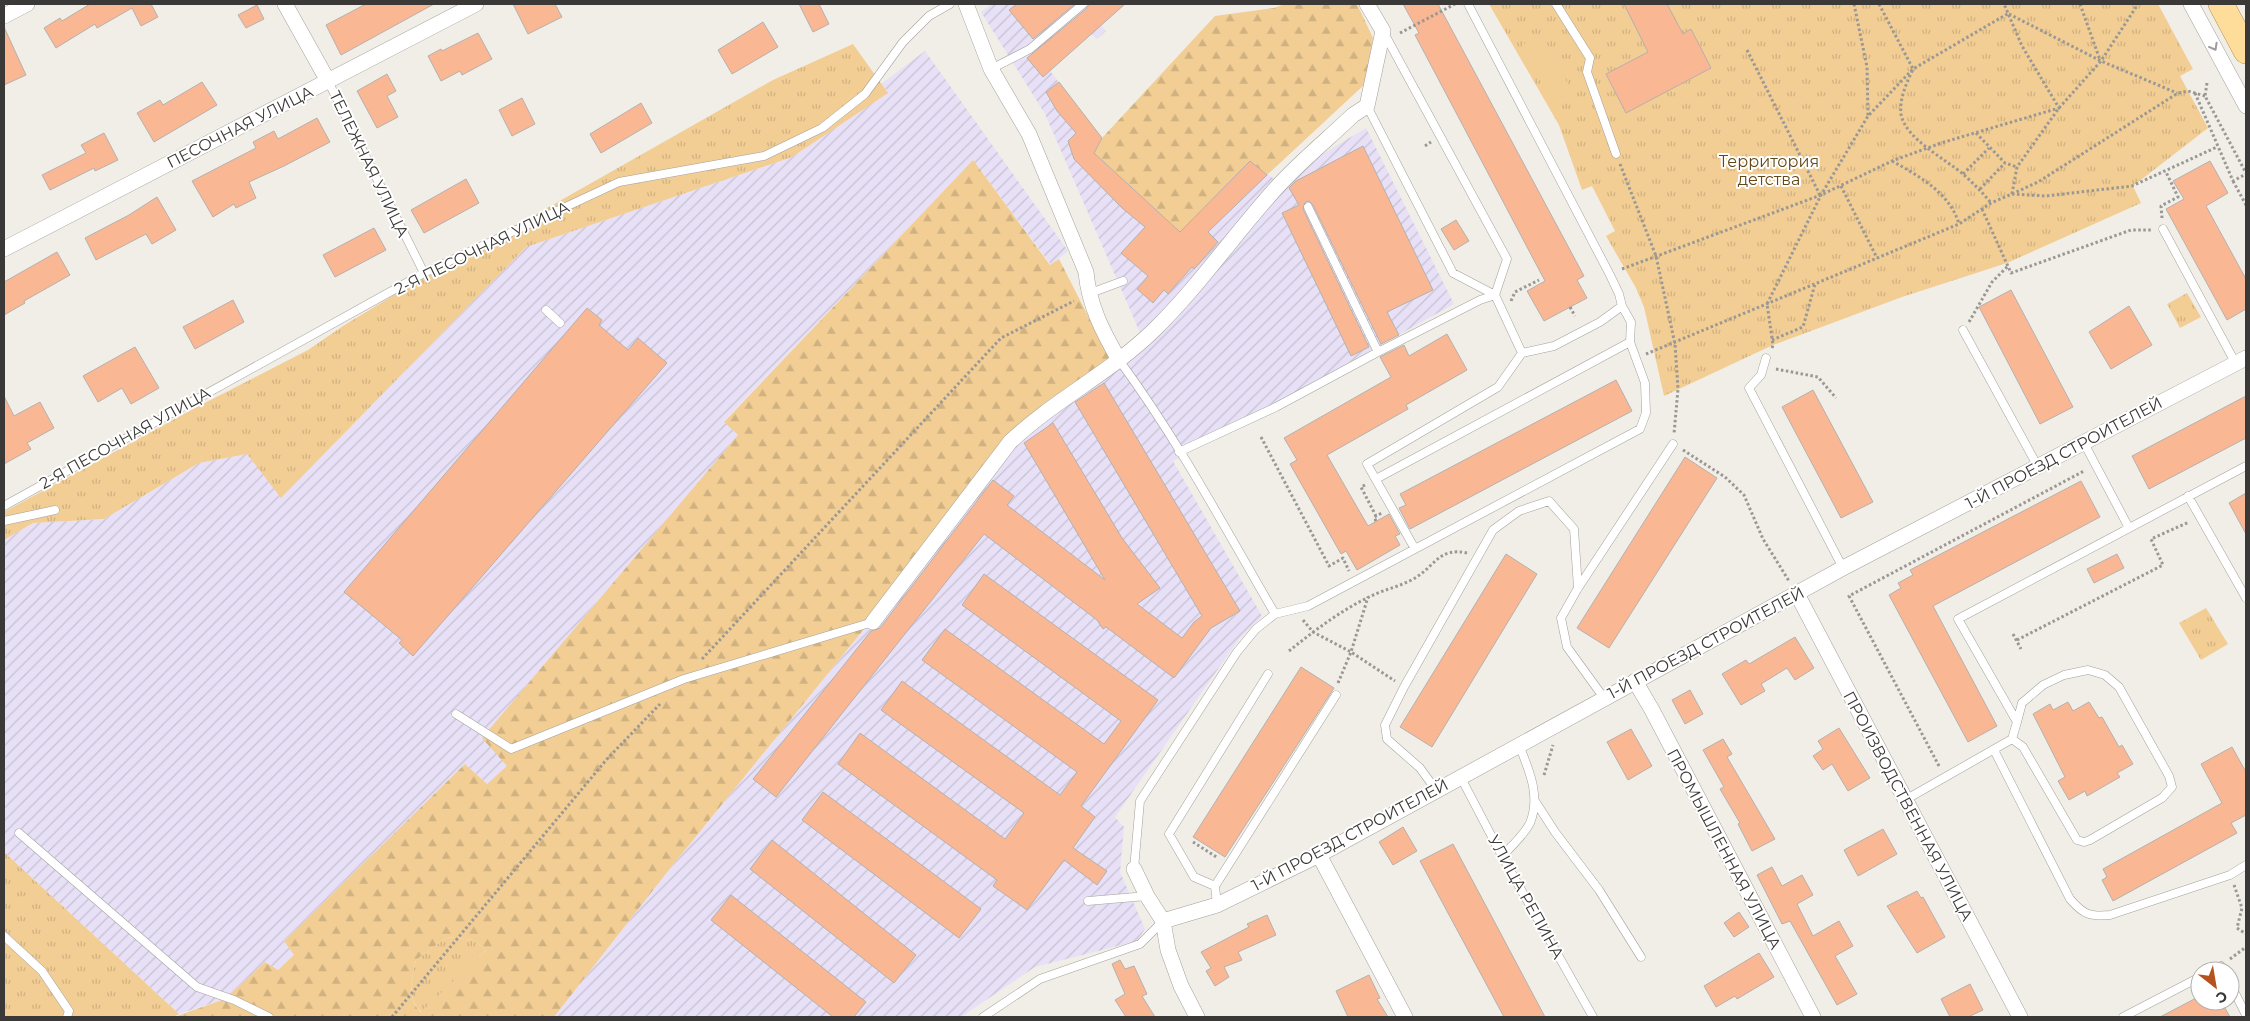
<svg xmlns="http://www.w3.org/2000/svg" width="2250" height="1021" font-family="Montserrat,sans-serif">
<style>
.industrial{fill:url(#industrial-furrows)}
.grass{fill:url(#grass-tufts)}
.forest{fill:url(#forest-firs);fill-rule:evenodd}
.pitch{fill:#f2cd94}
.building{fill:#f9b794;stroke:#b6b0ad}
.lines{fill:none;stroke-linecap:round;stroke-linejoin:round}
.service-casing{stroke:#a4a19c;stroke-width:9}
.minor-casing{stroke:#a4a19c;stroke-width:16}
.primary-casing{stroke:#b9954d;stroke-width:26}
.path{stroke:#9a9894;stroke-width:3;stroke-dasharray:2.5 2.5;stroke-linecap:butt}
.service{stroke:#fff;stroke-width:8}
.minor{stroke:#fff;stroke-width:15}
.primary{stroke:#fedd9b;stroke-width:25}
.oneway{stroke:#9c9c9b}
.labels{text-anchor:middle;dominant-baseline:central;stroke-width:4;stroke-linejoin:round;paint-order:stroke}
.street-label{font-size:16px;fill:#3a3937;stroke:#fff}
.park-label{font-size:16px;fill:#63481a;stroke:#fff}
</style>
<defs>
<pattern id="industrial-furrows" width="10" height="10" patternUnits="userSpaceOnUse" patternTransform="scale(1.25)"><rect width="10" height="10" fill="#e7e0f6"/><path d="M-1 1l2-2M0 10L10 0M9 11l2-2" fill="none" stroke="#c7c1d4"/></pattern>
<pattern id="grass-tufts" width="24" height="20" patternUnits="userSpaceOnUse" patternTransform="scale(1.25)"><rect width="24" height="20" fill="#f2cd94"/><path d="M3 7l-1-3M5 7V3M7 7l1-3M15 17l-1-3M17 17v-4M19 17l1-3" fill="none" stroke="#d0b180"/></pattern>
<pattern id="forest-firs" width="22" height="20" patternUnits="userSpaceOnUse" patternTransform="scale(1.25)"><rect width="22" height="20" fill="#f2cd94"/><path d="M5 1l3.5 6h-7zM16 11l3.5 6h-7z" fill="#d0b180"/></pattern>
</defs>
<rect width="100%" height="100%" fill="#f1eee8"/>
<path class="industrial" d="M991,4H1125L1101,25L1106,31L1097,39L1091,34L1050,71L1102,138L1094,153L1250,161L1277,181L1366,128L1454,304L1173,461L1262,616L1239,639L1115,817L1124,827L1120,872L1145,929L1137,941L1035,967L961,1017H554L668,871L1017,440L1141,335L1045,114L981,12Z
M925,51L1068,251L1051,265L973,160L724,421L738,435L483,737L508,766L487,784L465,764L284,941L294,955L278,970L265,962L225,999L179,1014L4,852V540L33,523L104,519L199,463L247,454L282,497L526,247L792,157L888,92L881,84Z"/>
<path class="grass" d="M1489,4H2158L2193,69L2180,76L2208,128L2133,186L2141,203L2007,263L1902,297L1773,345L1664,396L1644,307L1636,288L1606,236L1615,231L1592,186L1582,190L1559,125Z
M853,44L888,93L792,157L526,247L281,498L247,454L199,463L104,519L33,523L4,540V512L195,408L308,350L343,326L394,295L773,80Z
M2187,293L2201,317L2180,328L2167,304Z
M2206,608L2228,644L2201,660L2179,623Z
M4,852L179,1014L174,1017H4Z
M447,937L474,940L486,950L422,1012C406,1000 412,977 416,960Z"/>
<path class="forest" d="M1285,4H1357L1373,38L1365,84L1267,175L1250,161L1180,232L1094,153L1102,138L1215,16L1274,8Z
M973,160L1050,265L1059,259L1115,369L1017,440L668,871L554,1017H174L225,999L265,962L278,970L294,955L284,941L465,764L487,784L507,766L482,738L738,435L724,422ZM447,937L474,940L486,950L421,1012C406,999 412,977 416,960Z"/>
<path class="pitch" d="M1542,34L1572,92L1551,102L1522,45Z"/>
<path class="building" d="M90,4H151L158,17L141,26L132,8L97,28L95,24L56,48L44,28L60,18L62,21Z
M366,4H434L341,55L326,25Z
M513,4H555L562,17L528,34Z
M799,4H819L829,24L813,32Z
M1017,4H1075L1033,39L1009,10Z
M1089,4H1125L1043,77L1027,58L1087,8Z
M1403,4H1438L1584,276L1577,280L1587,298L1544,321L1527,291L1545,281L1415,35L1419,33Z
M1624,4H1667L1683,34L1691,29L1711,68L1626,113L1606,74L1648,52Z
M257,5L264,19L246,28L238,15Z
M763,22L778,47L732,74L718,50Z
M4,27L26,75L4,85Z
M478,33L492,59L462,75L460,71L441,81L428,56L441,49L442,51Z
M387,74L396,91L387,96L398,117L377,128L357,91Z
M202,82L217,105L154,142L137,113L160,100L163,105Z
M1059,82L1102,138L1094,153L1180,232L1250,161L1267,175L1208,232L1218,242L1194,269L1192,267L1168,294L1164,290L1153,303L1137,289L1148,276L1121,253L1145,227L1122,208L1074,159L1068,141L1076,133L1057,111L1046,92Z
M522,98L535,124L512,136L499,110Z
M641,103L652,123L601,153L590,134Z
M317,118L330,142L284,166L249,182L256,198L236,208L234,204L213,217L192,181L256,148L253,142L274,131L278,139Z
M104,133L118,160L95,171L94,168L50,190L42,175L86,153L81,145Z
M1363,146L1433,290L1387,312L1399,335L1381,344L1313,205L1309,201L1305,202L1303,209L1369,347L1351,356L1282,213L1299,205L1289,188L1296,181Z
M2210,161L2228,193L2206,206L2246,279V309L2227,320L2166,209L2184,199L2173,181Z
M466,179L479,203L424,233L411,210Z
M157,197L176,230L152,244L146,234L96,260L85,238L129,215Z
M1456,220L1469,241L1454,250L1441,229Z
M374,228L386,250L335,277L323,255Z
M57,252L70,275L24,301L25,303L4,315V282Z
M2011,290L2073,407L2040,424L1979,307Z
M233,300L244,322L195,349L183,327Z
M2129,306L2152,345L2111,369L2089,332Z
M587,308L602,320L599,325L628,350L638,338L667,363L413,656L399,643L402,640L344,592Z
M1447,334L1467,370L1406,405L1408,409L1327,455L1368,526L1389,514L1400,534L1395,536L1400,545L1357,570L1346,551L1341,554L1290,464L1297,460L1284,438L1391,377L1380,357L1404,345L1409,356Z
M135,347L159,388L131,404L122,388L98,402L83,376Z
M1616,380L1632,411L1410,529L1399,508L1406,505L1400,494Z
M1104,383L1240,611L1211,628L1174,678L1106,627L1103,629L1097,620L984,534L776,797L753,779L871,631L880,628L993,480L1014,496L1007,505L1105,580L1024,443L1053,423L1122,538L1160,588L1137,604L1182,638L1194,622L1202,616L1075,402Z
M1813,390L1873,502L1841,518L1782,407Z
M4,396L14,416L40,402L54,428L27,443L31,449L4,464Z
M2246,396V438L2149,489L2132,456Z
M1685,457L1717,478L1609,648L1577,628Z
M2081,481L2100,517L1933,606L1997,726L1968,742L1889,595L1901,588L1898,583L1913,575L1910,570Z
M2246,493V534L2229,503Z
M1506,554L1537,574L1432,747L1400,727Z
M2117,554L2124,568L2094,583L2087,569Z
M984,574L1158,700L1081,806L1095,817L1073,848L1107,871L1097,885L1064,860L1027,910L993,886L997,880L838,764L860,733L1005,839L1024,813L881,710L902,681L1060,795L1077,772L922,660L945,629L1104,744L1121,721L962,605Z
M1795,637L1814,668L1795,680L1787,668L1761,684L1765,691L1741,705L1722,674L1746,660L1749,664Z
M1301,667L1334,688L1225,857L1193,837Z
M1690,690L1703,714L1685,724L1672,700Z
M2068,702L2073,711L2089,702L2099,718L2102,717L2119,747L2122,745L2133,764L2117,773L2120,777L2087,796L2085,791L2069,800L2058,781L2065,777L2033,714L2050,704L2053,710Z
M1839,728L1870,778L1848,791L1832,764L1823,770L1813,756L1823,749L1818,741Z
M1631,729L1652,766L1628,780L1607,742Z
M1723,739L1732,754L1727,757L1775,839L1752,851L1738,824L1740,823L1720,789L1724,787L1703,750Z
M2232,747L2246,772V815L2231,823L2237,833L2113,901L2102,880L2107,877L2103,869L2222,803L2201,764Z
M823,792L981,909L959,938L802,820Z
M1403,827L1417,851L1393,865L1379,842Z
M1883,829L1897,854L1858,876L1844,850Z
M772,840L916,955L894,983L750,869Z
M1453,844L1502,936L1545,1017H1504L1420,861Z
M1772,867L1782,886L1802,875L1813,895L1797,904L1813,936L1839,921L1853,946L1835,956L1857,994L1837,1005L1790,921L1782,924L1757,875Z
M1917,891L1921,898L1923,897L1945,937L1917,953L1887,906Z
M731,895L866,1002L854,1017H833L711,920Z
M1739,912L1749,927L1734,937L1724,923Z
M1267,915L1276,935L1238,952L1242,960L1224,967L1229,977L1215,986L1206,971L1211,968L1201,952L1249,927L1247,924Z
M1759,953L1774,977L1737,999L1735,996L1716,1007L1704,986Z
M1120,960L1125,969L1134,966L1147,994L1142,996L1155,1017H1126L1115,1000L1125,994L1112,964Z
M1369,975L1380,998L1377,999L1388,1017H1348L1336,991Z
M1970,984L1983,1010L1968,1017H1950L1941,999Z
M2200,996V1001H2221L2230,1017H2160Z"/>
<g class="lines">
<g class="service-casing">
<path id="service" d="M1556,4L1590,58L1587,72L1616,154
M1384,33L1507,259L1495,295
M991,69L1030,49L1083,4
M328,81L424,273
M1367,106L1453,273L1495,295L1522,353
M1308,207L1378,352
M2163,229L2236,364
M1088,294L1123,281
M546,310L560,323
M1963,330L2038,467
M1766,358L1761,375L1749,388L1843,568
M1119,360C1178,440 1225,528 1275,614
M2084,443L2129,528
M1179,452L1276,407L1378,352L1480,300L1495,295
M1376,479L1630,342
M2188,496L2246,598
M4,506L424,273L619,182L764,156L822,128L865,94L903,42L929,16L950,4
M4,521L55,510
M1415,549L1367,464L1498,387L1522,353L1554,346L1600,322L1622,306
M1604,698L1567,647L1561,618L1578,588L1673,444
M456,714L511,749L684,679L873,622
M2012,739L2023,747L2077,840L2084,842L2090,840L2162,798L2172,787L2169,776L2119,687L2105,675L2088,670L2064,675L2043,685L2022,703L2017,722
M1994,750L2070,899C2083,914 2089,917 2110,915L2230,875L2246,865
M1460,776L1502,856L1593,1017
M1436,790L1420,768L1387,739L1385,725L1404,687L1493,530L1519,511L1549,501L1574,529L1578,588
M1905,800L2012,739L2017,722L1958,619L2246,466
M1535,801L1555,832L1599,890L1641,957
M19,833L197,987L234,1000L269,1017
M1502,856C1511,847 1524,835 1530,823C1541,796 1529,770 1519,745
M1134,869L1140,801L1237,652L1256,629L1275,614L1308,606L1640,429L1646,413L1645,383L1630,342L1631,322L1622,306L1619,294L1610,275L1468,4
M1215,886L1194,877L1169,834L1268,674
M1088,901L1147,896
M1217,905L1215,886L1336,695
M4,936L42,971L69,1011L67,1017
M2210,971L2221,966L2224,971
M2230,983L2246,1015
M983,1017L1040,979L1140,944L1163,921
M2123,1017L2200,977"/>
</g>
<g class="minor-casing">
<path id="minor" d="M285,4L328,81
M966,4L991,69L1029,134L1086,272C1089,306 1103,332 1119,360
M2191,4L2246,106
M4,16L27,4
M4,249L476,4
M1797,594L2020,1017
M873,622L1010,442C1054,400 1110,373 1154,330C1200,285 1235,233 1278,186C1301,161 1328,139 1353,115L1367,106L1383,31L1367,4
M1635,681L1652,710L1813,1017
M1319,855L1405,1017
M1134,869L1147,896L1163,921L1168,950L1181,986L1197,1017
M1163,921L1217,905L1319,855L1843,568L2246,358"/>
</g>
<g class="primary-casing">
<path id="primary" d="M2221,4L2246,51"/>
</g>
<path class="path" d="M1854,4L1867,67L1868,116
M1879,4L1913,69C1907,82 1899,99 1901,114C1905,139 1946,159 1964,175C1974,184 1983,193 1991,203
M2080,4L2100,60
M2009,14L2101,61L2177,93
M1400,33L1455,4
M1747,50L1820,195
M2207,83L2205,96L2246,173
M2195,93L2233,181L2246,174
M1976,133L2005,163L2017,167
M1425,146L1431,142
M1892,161C1919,176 1950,193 1959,224
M1620,164L1656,256L1675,344L1678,389L1674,434
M1963,174L1989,148
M2233,181L2246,205
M1841,186L1877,258
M1980,189L2005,163
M2012,194L2017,167L2059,108L2101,61L2138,4
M2012,194L2038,182L2178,93L2188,91L2205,96
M1982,209L2011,273L2131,230H2151
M2162,218L2161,206L2178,197L2166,172
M1622,269L1821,195L1892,161L1941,143L2059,108L2022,46L2004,4
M1511,301L1515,292L1539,280
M1570,307L1575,316
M1969,322L1992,282L2008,266
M1772,340L1803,327L1815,284
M1772,348L1773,345L1767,304L1821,195L1868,116L1913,69L2009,13
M1646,354L1959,224L1991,203L2012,194L2046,196L2132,186L2217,147
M1776,369L1818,377L1836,398
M1261,437L1329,566L1343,558L1349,571
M1683,450L1725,477L1744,495L1763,539L1789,581
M1365,485L1361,487L1376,516
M1376,521L1374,517L1382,513
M1303,620L1313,632L1351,652L1395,681
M2013,634L2021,649
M2017,640L2163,565L2151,539L2189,522
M1289,651C1314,631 1340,611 1369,597C1384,589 1404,586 1418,576C1435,565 1440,547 1467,553
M702,659L1001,338L1074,301
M1338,683L1351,652L1368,597
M1939,766L1849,596L2084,471
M1544,775L1553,745
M1193,842L1218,858
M2234,885L2242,908L2237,928L2246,934
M2230,959L2246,947
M392,1017L607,759L660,704"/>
<use href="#service" class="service"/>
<use href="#minor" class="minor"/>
<use href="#primary" class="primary"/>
</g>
<defs><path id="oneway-chevron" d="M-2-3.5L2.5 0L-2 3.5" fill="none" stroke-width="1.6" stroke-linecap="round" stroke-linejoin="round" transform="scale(1.25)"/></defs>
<use class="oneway" href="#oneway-chevron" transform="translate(2214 47) rotate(61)"/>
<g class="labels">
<g class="street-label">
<text transform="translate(240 127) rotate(-27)">ПЕСОЧНАЯ УЛИЦА</text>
<text transform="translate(369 164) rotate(64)">ТЕЛЕЖНАЯ УЛИЦА</text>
<text transform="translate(482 248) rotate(-26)">2-Я ПЕСОЧНАЯ УЛИЦА</text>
<text transform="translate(125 438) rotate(-29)">2-Я ПЕСОЧНАЯ УЛИЦА</text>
<text transform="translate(2064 453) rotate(-28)">1-Й ПРОЕЗД СТРОИТЕЛЕЙ</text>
<text transform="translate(1706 643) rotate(-28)">1-Й ПРОЕЗД СТРОИТЕЛЕЙ</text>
<text transform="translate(1908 806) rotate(62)">ПРОИЗВОДСТВЕННАЯ УЛИЦА</text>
<text transform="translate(1350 835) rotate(-28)">1-Й ПРОЕЗД СТРОИТЕЛЕЙ</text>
<text transform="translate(1724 849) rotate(62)">ПРОМЫШЛЕННАЯ УЛИЦА</text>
<text transform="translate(1526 897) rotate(61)">УЛИЦА РЕПИНА</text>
</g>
<g class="park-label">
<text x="1769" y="161">Территория<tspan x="1769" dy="18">детства</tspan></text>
</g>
</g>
<rect width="2250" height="1021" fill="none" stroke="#3a3937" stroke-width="10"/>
<g transform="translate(2215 986) rotate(149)"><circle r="24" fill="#ffffff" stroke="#b0b0af"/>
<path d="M0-4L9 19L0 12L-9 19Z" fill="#b6521f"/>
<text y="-8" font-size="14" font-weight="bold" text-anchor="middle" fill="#3a3937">С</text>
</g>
</svg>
